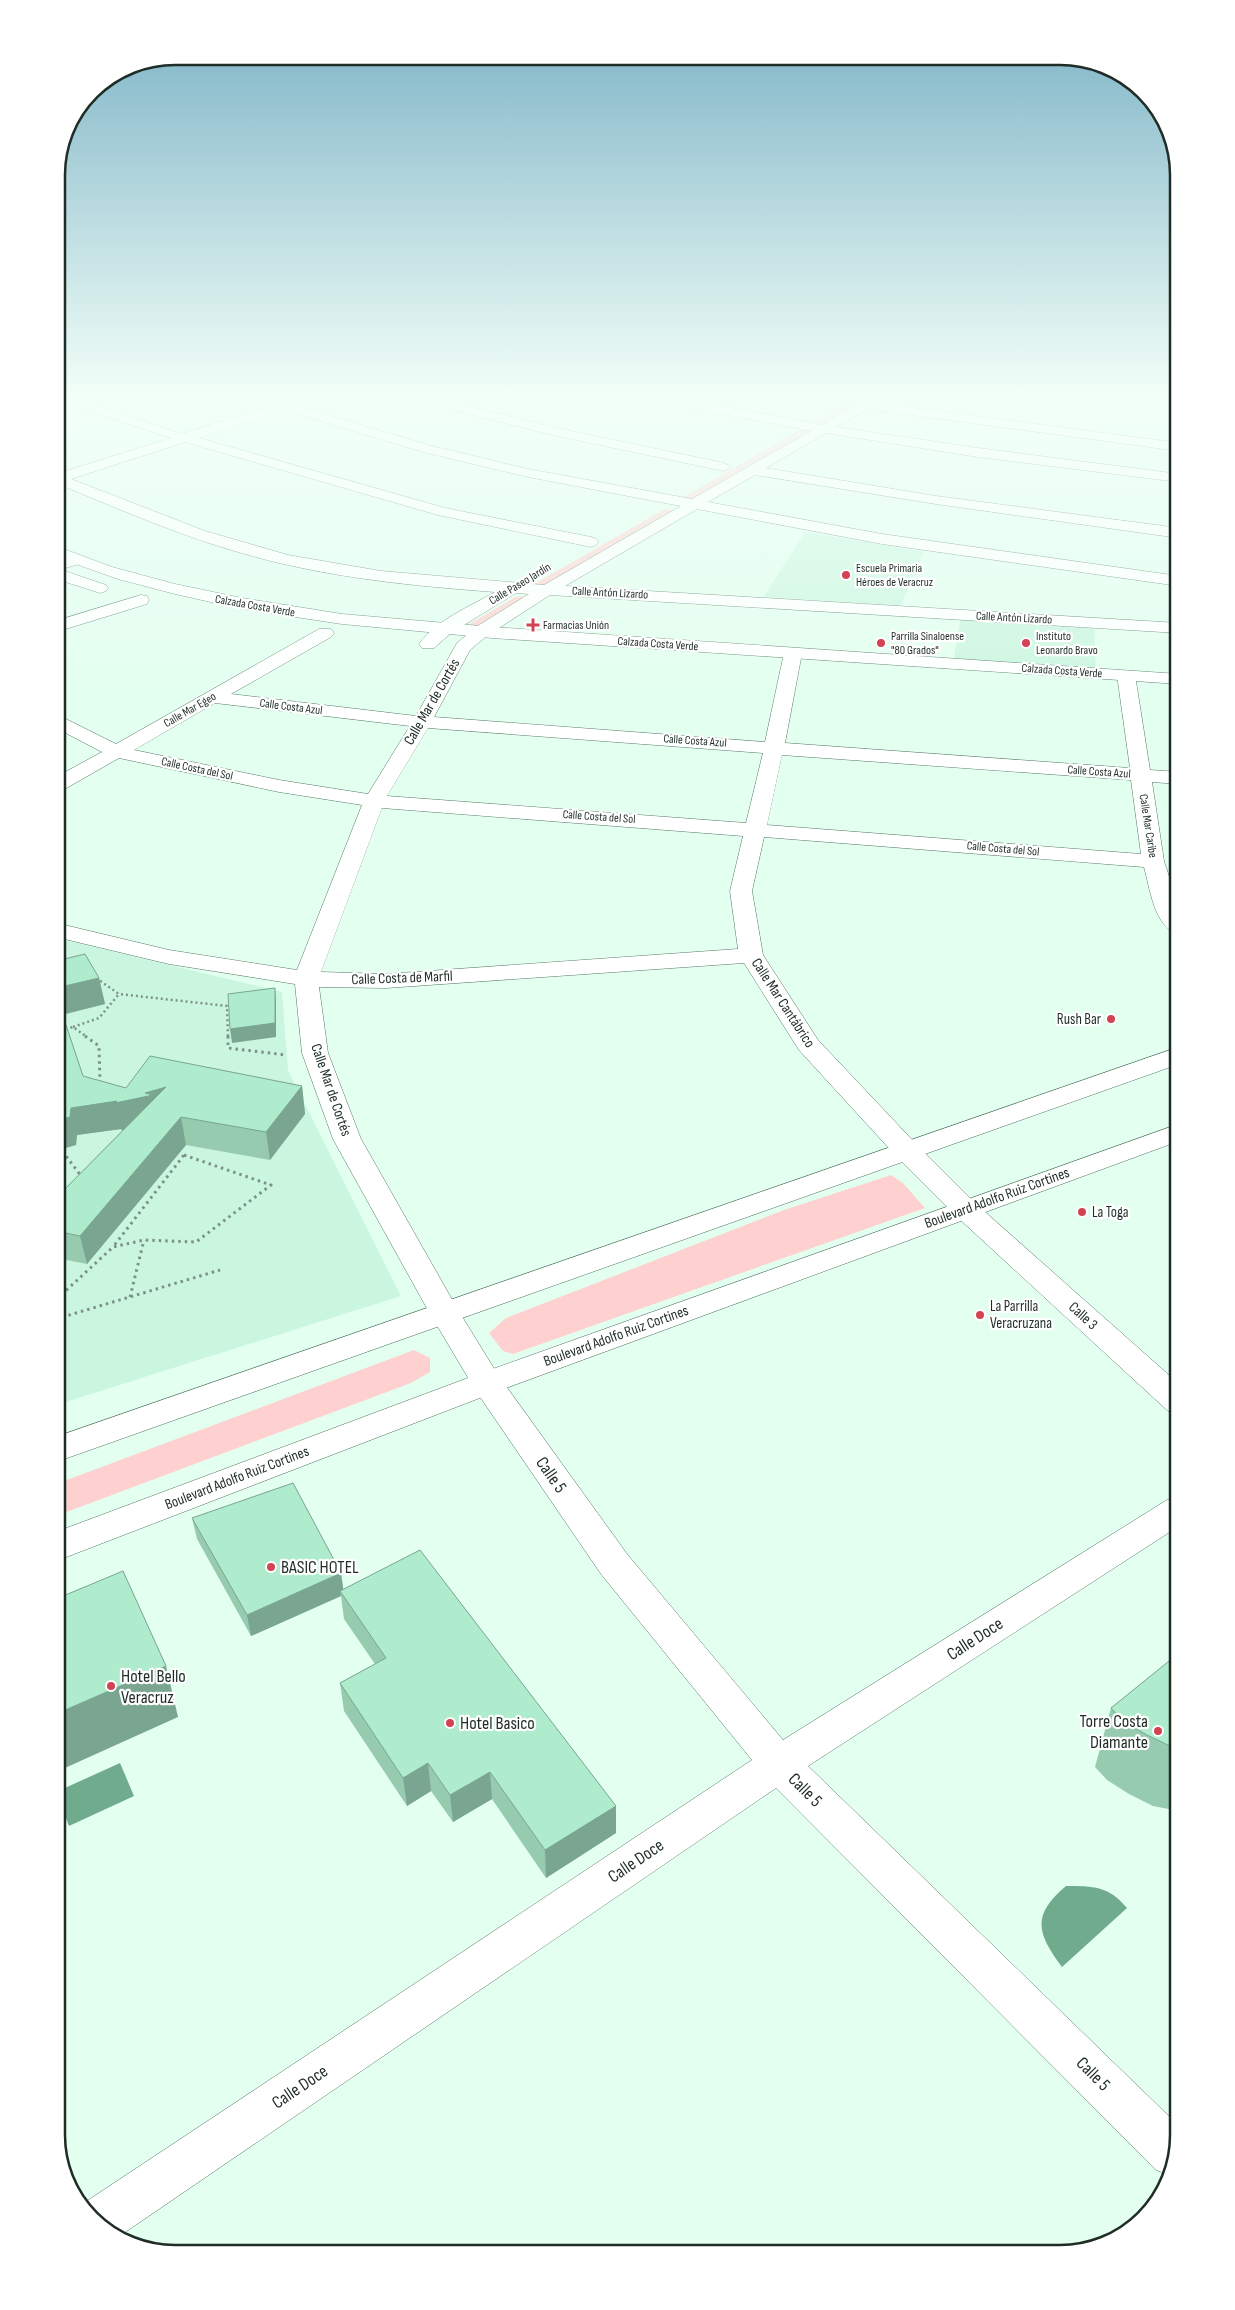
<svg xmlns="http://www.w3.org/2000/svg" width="1235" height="2310" font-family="'Sofia Sans Condensed',sans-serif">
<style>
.built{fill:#caf6df}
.green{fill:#fed1d0}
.water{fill:#70ab8e}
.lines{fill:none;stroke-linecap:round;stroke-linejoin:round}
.minor-casing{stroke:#567767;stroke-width:1}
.secondary-casing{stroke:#567767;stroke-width:1}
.primary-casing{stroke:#567767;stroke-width:1}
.path-far1{stroke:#7d9287;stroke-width:2.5;stroke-dasharray:2 3;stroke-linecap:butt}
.path{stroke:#7d9287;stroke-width:3;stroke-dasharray:2.5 4;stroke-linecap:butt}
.minor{fill:#fff;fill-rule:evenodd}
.secondary{fill:#fff;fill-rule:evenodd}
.primary{fill:#fff;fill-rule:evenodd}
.wall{fill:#96cbb0}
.shaded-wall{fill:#7aa590}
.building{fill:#afeccd;stroke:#7aa590}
.poi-dot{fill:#d34353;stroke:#fff;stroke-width:2}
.labels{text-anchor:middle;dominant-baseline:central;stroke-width:4.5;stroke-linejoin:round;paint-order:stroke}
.far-poi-label{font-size:12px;fill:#1f2d26;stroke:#fff;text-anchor:start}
.far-street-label{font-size:12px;fill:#1f2d26;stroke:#fff}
.street-label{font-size:15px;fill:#1f2d26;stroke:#fff}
.poi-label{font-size:15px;fill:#1f2d26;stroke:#fff;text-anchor:start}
.near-street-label{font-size:18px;fill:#1f2d26;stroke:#fff}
.near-poi-label{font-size:18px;fill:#1f2d26;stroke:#fff;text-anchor:start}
.rim{fill:none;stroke:#1f2d26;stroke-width:2.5}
</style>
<rect width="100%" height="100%" fill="#e2ffef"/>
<path class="built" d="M805,532L924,552L900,607L762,599Z
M961,615L1094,623L1096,673L953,664Z
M56,938L282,992L288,1070L401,1296L56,1405Z"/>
<path class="green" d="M861,395H871L822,424L813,422Z
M802,428L812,430L692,500L683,498Z
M670,509L671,512L544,585L536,586V583L663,510Z
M522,596L523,599L474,628L466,626L515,597Z
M891,1175L903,1183L925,1208L513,1354L503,1351L489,1333L506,1318L784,1210Z
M414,1350L430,1358V1372L411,1383L56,1516V1484Z"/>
<path class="water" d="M120,1763L134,1796L69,1826L56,1792Z
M1066,1886C1093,1886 1109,1886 1127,1908L1062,1967C1036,1932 1032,1915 1066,1886Z"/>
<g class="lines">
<g class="minor-casing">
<path id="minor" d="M56,395H66L182,434L270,406L241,398L239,395H259L283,402L306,395H325L323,398L297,406L432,446L528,469L692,499L811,431L645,399L639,395H664L822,425L873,395H888L878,403L1179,443V451L867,409L836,427L978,448L1179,474V482L978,457L826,433L766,468L936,496L1179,528V538L936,504L755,475L708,502L882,534L1179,576V586L882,544L697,509L565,586L1179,623V633L550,595L488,635L470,650L434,717L765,742L784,653L787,649H799L802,653L785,743L1130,768L1117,675L1120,671H1132L1135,675L1150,770L1179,772V784L1152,782L1164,861L1179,907V934C1154,928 1150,888 1144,867L764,837L752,891L763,955L818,1040L917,1145L975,1203L1179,1384V1415L1168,1411L955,1215L897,1157L799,1050L744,963L386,988L319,987L328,1053L361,1139L458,1310L498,1375L627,1554L783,1740L1167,1500L1179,1496V1526L808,1766L1179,2126V2135L1167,2174L1156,2170L776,1788L118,2237L109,2233L84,2203L752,1760L601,1574L476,1391L429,1312L333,1139L302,1053L295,984L169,964L56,937V923L169,950L297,970L362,805L279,792L119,758L63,790L56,792V777L102,752L56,728V714L116,744L319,629H331L334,633L331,637L231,694L416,716L457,643L476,627L529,594L516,593L451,633L434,648H422L419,644C436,620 471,606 495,592C414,586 331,578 252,556C185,538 121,510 56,483V474L171,438L56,400ZM284,410L423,452L528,477L681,506L544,585L381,571L288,555L205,531L71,479L185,442L438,515L591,547L596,545L599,542L596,539L591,537L445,508L199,438ZM215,703L410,726L368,794L279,780L134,750ZM428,728L763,753L746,823L387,796ZM782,755L1131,780L1141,854L767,825ZM382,808L743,836L730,891L738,949L386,974L321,972Z
M404,395H425L552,427L724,463L731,467L724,471L552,435L406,398Z
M796,395H826L844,398L845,401L839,405L802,399Z
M1113,395H1152L1179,398V406L1119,399Z
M76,555L82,557L84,560L82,563L56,571V561Z
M141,595L147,596L149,600L147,604L56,632V621Z"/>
</g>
<g class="secondary-casing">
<path id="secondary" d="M56,546L112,567L175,584L242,598L342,614L492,627L1179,674V684L492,638L342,624L242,609L175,594L118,579L56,557Z
M56,568L106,585L108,588L106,591L100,593L56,579Z"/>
</g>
<g class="primary-casing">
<path id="primary" d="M1179,1047V1064L56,1462V1437Z
M1179,1124V1141L498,1391L56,1561V1532L476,1375Z"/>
</g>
<path class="path-far1" d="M96,978L119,994L227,1006L228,1037
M73,1027L99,1018L119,994
M56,1032L73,1027L87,1037"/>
<path class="path" d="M85,1036L99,1046L100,1082L98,1083
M228,1036V1048L286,1055
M56,1155L63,1152L81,1176
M184,1155L271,1185L196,1242L144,1240L113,1247Z
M56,1296L59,1297L113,1247
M130,1297L144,1240
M56,1319L220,1270"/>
<use href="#minor" class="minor"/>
<use href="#secondary" class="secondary"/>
<use href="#primary" class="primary"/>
</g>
<path class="wall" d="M56,961L99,978L105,1004L63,1015L83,1076L126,1088L302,1086L305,1114L270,1160L186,1145L87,1264L56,1258V1198L123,1130H121V1129L77,1135L76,1145Z
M192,1518L341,1573L343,1590L616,1833L546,1878L492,1799L453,1822L431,1791L407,1806L344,1711L340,1683L375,1664L344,1619L341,1596L251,1636L197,1539Z
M1179,1653V1811L1153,1806L1129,1794L1107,1780L1095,1767L1111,1708Z"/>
<path class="shaded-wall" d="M99,978L105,1004L60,1015L56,998V988Z
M275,988L276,1001V1037L232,1043L230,1029Z
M302,1086L305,1114L270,1160L266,1132Z
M166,1087L158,1123L121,1130V1129L77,1135L76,1145L56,1151V1121L71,1108L145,1093Z
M181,1117L186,1145L87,1264L80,1236Z
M341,1573L344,1594L340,1591L341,1596L251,1636L247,1615Z
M166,1666L178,1717L56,1772V1714Z
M428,1763L431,1791L407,1806L403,1778Z
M490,1772L492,1799L453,1822L450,1795Z
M616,1806V1833L546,1878L545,1850Z"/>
<path class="building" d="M85,954L99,978L56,988V961Z
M275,988V1023L230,1029L228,994Z
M56,995L83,1076L126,1088L150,1056L302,1086L266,1132L181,1117L80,1236L56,1231V1198L166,1087L145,1093L153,1095L115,1103L117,1101L71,1108L70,1117L56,1121Z
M293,1483L341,1573L247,1615L192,1518Z
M420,1550L616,1806L545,1850L490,1772L450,1795L428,1763L403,1778L340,1683L386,1658L340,1591Z
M123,1571L166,1666L56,1714V1599Z
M1179,1653V1749L1172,1747L1147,1735L1124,1722L1111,1708Z"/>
<linearGradient id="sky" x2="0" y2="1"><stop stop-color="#78b0c4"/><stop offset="0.55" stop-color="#f2fff8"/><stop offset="1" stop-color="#f2fff8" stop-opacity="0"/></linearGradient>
<rect width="1235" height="718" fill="url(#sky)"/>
<g class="poi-dot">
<circle cx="846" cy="575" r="5"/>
<path d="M530.5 617.5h5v5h5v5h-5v5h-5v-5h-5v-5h5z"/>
<circle cx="881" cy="643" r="5"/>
<circle cx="1026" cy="643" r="5"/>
<circle cx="1111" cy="1019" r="5"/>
<circle cx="1082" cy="1212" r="5"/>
<circle cx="980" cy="1315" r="5"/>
<circle cx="271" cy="1567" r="5"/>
<circle cx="111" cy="1686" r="5"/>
<circle cx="450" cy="1723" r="5"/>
<circle cx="1158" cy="1731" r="5"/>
</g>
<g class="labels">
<g class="far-poi-label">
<text x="856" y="568">Escuela Primaria<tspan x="856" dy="14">Héroes de Veracruz</tspan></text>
<text x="543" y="625">Farmacias Unión</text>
<text x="891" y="636">Parrilla Sinaloense<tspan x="891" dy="14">"80 Grados"</tspan></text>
<text x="1036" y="636">Instituto<tspan x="1036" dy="14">Leonardo Bravo</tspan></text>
</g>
<g class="far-street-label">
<text transform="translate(520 584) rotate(-31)">Calle Paseo Jardín</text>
<text transform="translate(610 593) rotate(3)">Calle Antón Lizardo</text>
<text transform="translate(255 606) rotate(10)">Calzada Costa Verde</text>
<text transform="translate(1014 618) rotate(3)">Calle Antón Lizardo</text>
<text transform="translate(658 644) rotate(4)">Calzada Costa Verde</text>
<text transform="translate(1062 671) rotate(4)">Calzada Costa Verde</text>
<text transform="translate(291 707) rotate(7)">Calle Costa Azul</text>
<text transform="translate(190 710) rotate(-30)">Calle Mar Egeo</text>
<text transform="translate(695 741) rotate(4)">Calle Costa Azul</text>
<text transform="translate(197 769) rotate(12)">Calle Costa del Sol</text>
<text transform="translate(1099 772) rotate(4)">Calle Costa Azul</text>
<text transform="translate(599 817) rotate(4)">Calle Costa del Sol</text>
<text transform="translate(1148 826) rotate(81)">Calle Mar Caribe</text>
<text transform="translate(1003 849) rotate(5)">Calle Costa del Sol</text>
</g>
<g class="street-label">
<text transform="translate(432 702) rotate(-60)">Calle Mar de Cortés</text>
<text transform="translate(402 978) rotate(-2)">Calle Costa de Marfil</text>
<text transform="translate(783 1003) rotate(57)">Calle Mar Cantábrico</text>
<text transform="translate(331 1090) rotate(71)">Calle Mar de Cortés</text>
<text transform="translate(997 1198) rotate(-20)">Boulevard Adolfo Ruiz Cortines</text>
<text transform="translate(1083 1316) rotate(42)">Calle 3</text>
<text transform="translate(616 1336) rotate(-20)">Boulevard Adolfo Ruiz Cortines</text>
<text transform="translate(237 1478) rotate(-21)">Boulevard Adolfo Ruiz Cortines</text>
</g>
<g class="poi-label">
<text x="1101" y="1019" text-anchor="end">Rush Bar</text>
<text x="1092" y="1212">La Toga</text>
<text x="990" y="1306">La Parrilla<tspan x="990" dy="17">Veracruzana</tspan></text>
</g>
<g class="near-street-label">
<text transform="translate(551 1475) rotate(55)">Calle 5</text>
<text transform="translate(975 1639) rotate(-33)">Calle Doce</text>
<text transform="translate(805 1790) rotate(45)">Calle 5</text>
<text transform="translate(636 1861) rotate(-34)">Calle Doce</text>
<text transform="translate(1093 2074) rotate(45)">Calle 5</text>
<text transform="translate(300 2087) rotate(-34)">Calle Doce</text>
</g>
<g class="near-poi-label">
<text x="281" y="1567">BASIC HOTEL</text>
<text x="121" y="1676">Hotel Bello<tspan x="121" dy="21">Veracruz</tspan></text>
<text x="1148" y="1721" text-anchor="end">Torre Costa<tspan x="1148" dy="21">Diamante</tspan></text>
<text x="460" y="1723">Hotel Basico</text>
</g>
</g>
<path d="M0 0H1235V2310H0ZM175 65H1060A110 110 0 0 1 1170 175V2135A110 110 0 0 1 1060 2245H175A110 110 0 0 1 65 2135V175A110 110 0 0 1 175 65Z" fill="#fff" fill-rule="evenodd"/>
<path class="rim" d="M175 65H1060A110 110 0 0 1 1170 175V2135A110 110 0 0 1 1060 2245H175A110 110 0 0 1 65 2135V175A110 110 0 0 1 175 65Z"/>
</svg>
